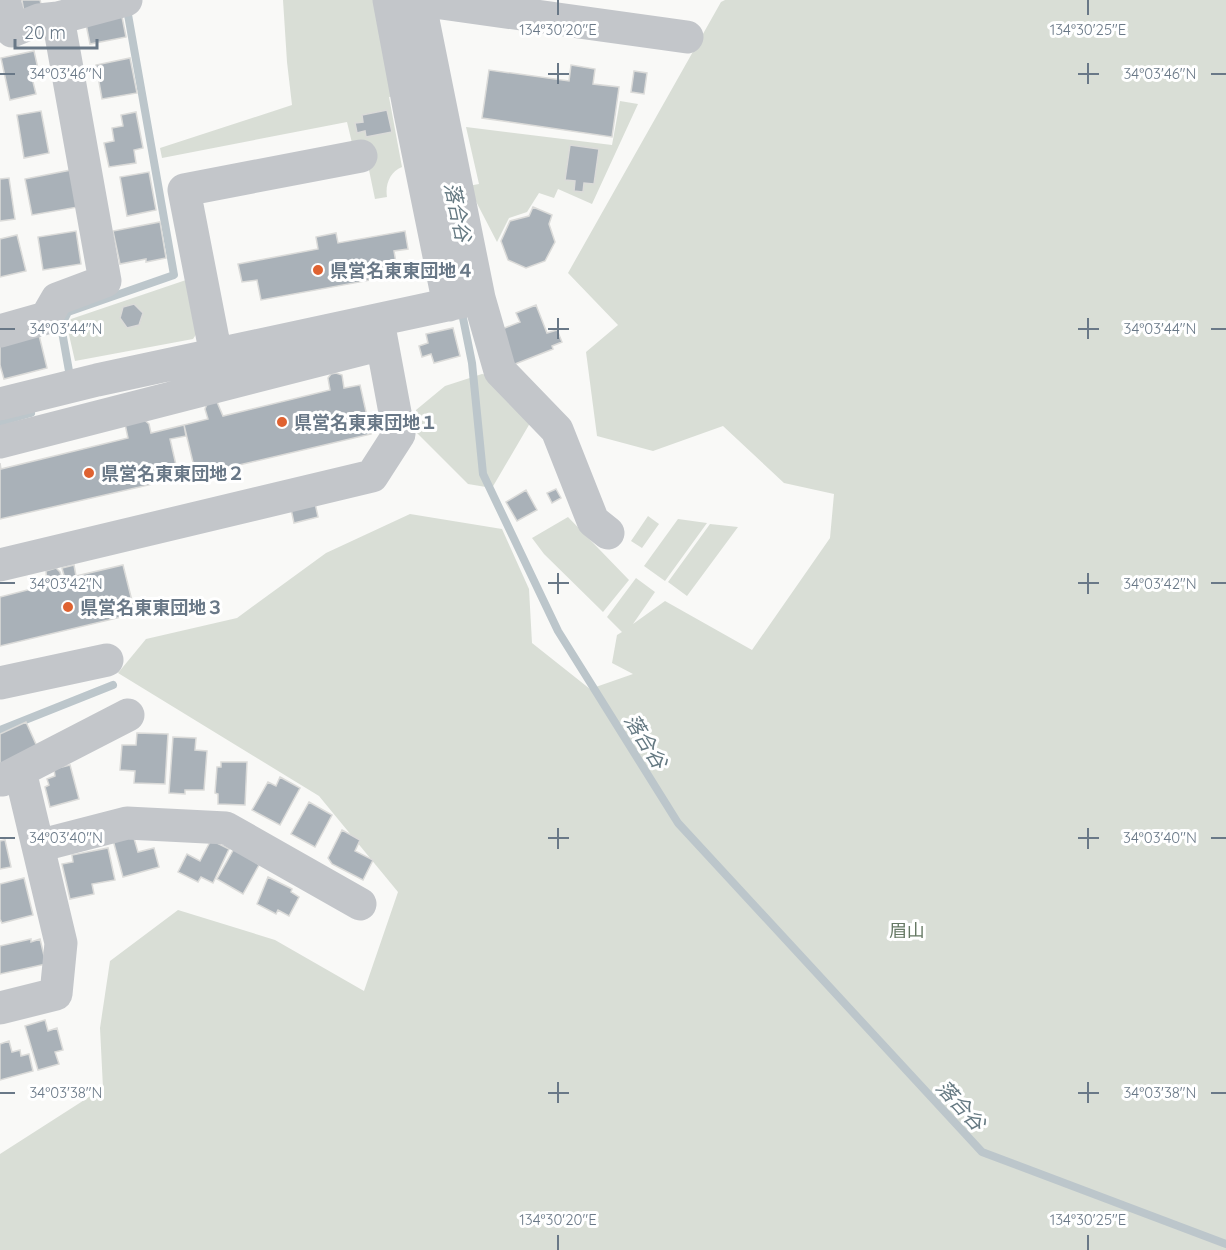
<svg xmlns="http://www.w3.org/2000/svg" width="1226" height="1250" font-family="Quicksand,'Noto Sans JP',sans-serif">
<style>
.green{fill:#d9ded6}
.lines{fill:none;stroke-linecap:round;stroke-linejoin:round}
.stream{stroke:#bcc6cb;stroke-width:8}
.building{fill:#a9b1b8;stroke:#dbdbd9;stroke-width:1.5}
.minor{stroke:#c3c6ca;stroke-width:33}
.ticks{fill:none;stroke:#697887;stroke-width:2}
.poi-dot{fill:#df6231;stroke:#fff;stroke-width:2}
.labels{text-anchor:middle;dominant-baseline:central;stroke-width:6;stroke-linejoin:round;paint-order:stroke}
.poi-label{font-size:18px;font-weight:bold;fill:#697887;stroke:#fff;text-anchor:start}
.park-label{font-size:18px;fill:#667964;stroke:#fff}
.water-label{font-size:20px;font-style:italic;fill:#657982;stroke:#fff}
.ticks-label{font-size:15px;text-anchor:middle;fill:#697887;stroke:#fff;stroke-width:6;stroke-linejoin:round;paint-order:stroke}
</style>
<rect width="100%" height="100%" fill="#f9f9f7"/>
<path class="green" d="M283,0H381L399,96L389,97L402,167C390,172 385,184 387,197L375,199L363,141L352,143L347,122L162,158L160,148L292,105L287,62Z
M725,0H1226V1250H0V1154L103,1088L100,1028L110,961L178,910L275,940L364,991L398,892L319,796L118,673L146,639L237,618L326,553L410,514L502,529L529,589L532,643L590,689L633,674L612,663L617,635L622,632L607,617L636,578L655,592L633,624L665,601L752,650L830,538L834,494L784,483L723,426L653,451L597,436L586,352L618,325L568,273L721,2Z
M620,101L638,104L592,204L558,189L554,198L539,193L527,212L509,218L497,242L468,186L479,184L466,127L612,145Z
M186,280L197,333L193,339L75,361L67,326L71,319Z
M482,374L500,377L533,418L492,488L468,484L415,431L416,410L445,386Z
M648,516L659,524L642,548L631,541Z
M568,517L629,580L603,612L544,554L532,538Z
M678,519L707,523L665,581L644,566Z
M710,524L738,527L687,596L668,582Z"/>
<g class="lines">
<path class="stream" d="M461,308L472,363L483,474L558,631L678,823L982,1152L1226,1244
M69,371L61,326L68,312L174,275L127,9
M0,422L31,413
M0,730L113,685"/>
</g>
<path class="building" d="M13,0H40L42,8L24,12L22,0L13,2Z
M121,12L126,37L90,44L85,19Z
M34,51L39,73L31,74L36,94L10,100L1,58Z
M130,58L137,93L102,99L96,65Z
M571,65L595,69L593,84L619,87L612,137L482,118L489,70L569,81Z
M634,71L647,73L644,94L631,92Z
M387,110L392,132L366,137L365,131L357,133L355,123L363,122L362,115Z
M41,111L49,153L24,158L17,115Z
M136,112L143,148L134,150L136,163L109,167L104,143L114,141L112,128L123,126L121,115Z
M570,145L599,149L594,184L584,183L583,192L574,191L575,181L565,180Z
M71,170L78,207L32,215L25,179Z
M149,172L156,210L127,216L120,177Z
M9,178L15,219L0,221V179Z
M533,207L552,215L549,224L555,242L545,261L526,268L508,260L501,241L510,221L529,216Z
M160,222L166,258L146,262V259L120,264L113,231Z
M76,231L81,264L43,270L38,237Z
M405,231L408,249L394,251L398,275L261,300L257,280L242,282L238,264L318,249L316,237L336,233L338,243Z
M17,235L26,271L0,277V239Z
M134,304L143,313L139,325L127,328L120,318L123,307Z
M536,305L547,333L557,330L562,342L552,346L553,349L510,366L497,331L520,322L516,313Z
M453,328L460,356L434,363L431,354L422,357L419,346L428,343L426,334Z
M38,331L47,368L4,379L0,365V341Z
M336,373L342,375L344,388L360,385L371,434L196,475L184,425L208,419L205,409L207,404L217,402L223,416L330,390L328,378L331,374Z
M143,419L149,424L151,433L184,425L186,436L170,439L179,478L0,519V463L1,469L128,438L125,424Z
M556,489L561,498L552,503L547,493Z
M526,490L537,510L517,521L506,502Z
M315,503L318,517L294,523L291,509Z
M74,565L76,576L123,565L132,601L135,600L138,613L0,646V597L47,585L46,571L56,568L60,572L62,580L65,579L62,568Z
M26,722L39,751L0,769V734Z
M137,733L168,734L165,784L134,783L135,771L120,770L122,745H136Z
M173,737L196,738L195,750L207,751L204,790H185V794L169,793Z
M221,762H247L245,805L218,804V794L215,793L217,767H221Z
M70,765L79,799L50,807L45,787L49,785L47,779L55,776L54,769Z
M280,777L300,788L280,825L252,810L268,782L276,786Z
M309,802L332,815L315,847L291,834Z
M342,830L360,840L355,851L373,860L363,880L332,864L328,858Z
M133,835L138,852L154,848L159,867L123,877L113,840Z
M5,840L11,867L0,869V841Z
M211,840L229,849L213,883L201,877L198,882L178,872L187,854L200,861Z
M235,847L259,865L243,894L217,879Z
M108,848L115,880L92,884L94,894L70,899L62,864L73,862L72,855Z
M268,877L292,889L291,892L299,897L289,916L278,910L276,914L257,904Z
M24,878L33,915L2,923L0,919V884Z
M31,939V942L40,939L46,964L0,974V946Z
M45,1020L48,1031L57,1028L63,1050L55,1052L59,1064L38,1070L25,1026Z
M9,1041L12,1052L20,1050L21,1056L29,1054L33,1071L0,1080V1044Z"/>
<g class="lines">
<path class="minor" d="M389,0L410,113L449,305
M419,0L479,298L500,371L557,430L593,521L608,533
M420,0L687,37
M58,18L126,0
M0,331L46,318L57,299L105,281L58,18L39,20L12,31L4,0
M216,355L184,190L361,156
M0,404L97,380L479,298
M0,442L382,344
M0,565L372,476L399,434L378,321
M0,683L107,660
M2,780L128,715
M38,846L127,823L226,828L360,904
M0,1008L56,994L61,943L20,771"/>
</g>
<path class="ticks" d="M558,0V15M1088,0V15M558,63V84M1088,63V84M0,74H15M548,74H569M1078,74H1099M1211,74H1226M558,318V339M1088,318V339M0,329H15M548,329H569M1078,329H1099M1211,329H1226M558,573V594M1088,573V594M0,583H15M548,583H569M1078,583H1099M1211,583H1226M558,828V849M1088,828V849M0,838H15M548,838H569M1078,838H1099M1211,838H1226M558,1082V1103M1088,1082V1103M0,1093H15M548,1093H569M1078,1093H1099M1211,1093H1226M558,1235V1250M1088,1235V1250"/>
<g class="poi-dot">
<circle cx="318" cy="270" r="6"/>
<circle cx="282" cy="422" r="6"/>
<circle cx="89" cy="473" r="6"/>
<circle cx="68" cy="607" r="6"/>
</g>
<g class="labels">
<g class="poi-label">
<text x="330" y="270">県営名東東団地４</text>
<text x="294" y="422">県営名東東団地１</text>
<text x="101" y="473">県営名東東団地２</text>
<text x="80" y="607">県営名東東団地３</text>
</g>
<g class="park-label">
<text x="907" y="930">眉山</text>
</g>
<g class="water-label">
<text transform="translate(458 212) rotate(78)">落合谷</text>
<text transform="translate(646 741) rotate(58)">落合谷</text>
<text transform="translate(961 1105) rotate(47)">落合谷</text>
</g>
</g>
<g class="ticks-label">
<text x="558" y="35">134°30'20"E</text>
<text x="1088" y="35">134°30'25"E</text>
<text x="66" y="79">34°03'46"N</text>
<text x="1160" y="79">34°03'46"N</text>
<text x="66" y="334">34°03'44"N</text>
<text x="1160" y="334">34°03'44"N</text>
<text x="66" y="589">34°03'42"N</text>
<text x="1160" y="589">34°03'42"N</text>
<text x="66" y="843">34°03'40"N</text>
<text x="1160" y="843">34°03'40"N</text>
<text x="66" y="1098">34°03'38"N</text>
<text x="1160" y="1098">34°03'38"N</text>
<text x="558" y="1225">134°30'20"E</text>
<text x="1088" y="1225">134°30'25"E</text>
</g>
<path d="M15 39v9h82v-9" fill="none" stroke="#697887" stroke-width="3"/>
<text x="24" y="39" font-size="18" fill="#697887" stroke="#ffffff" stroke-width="4.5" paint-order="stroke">20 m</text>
</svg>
